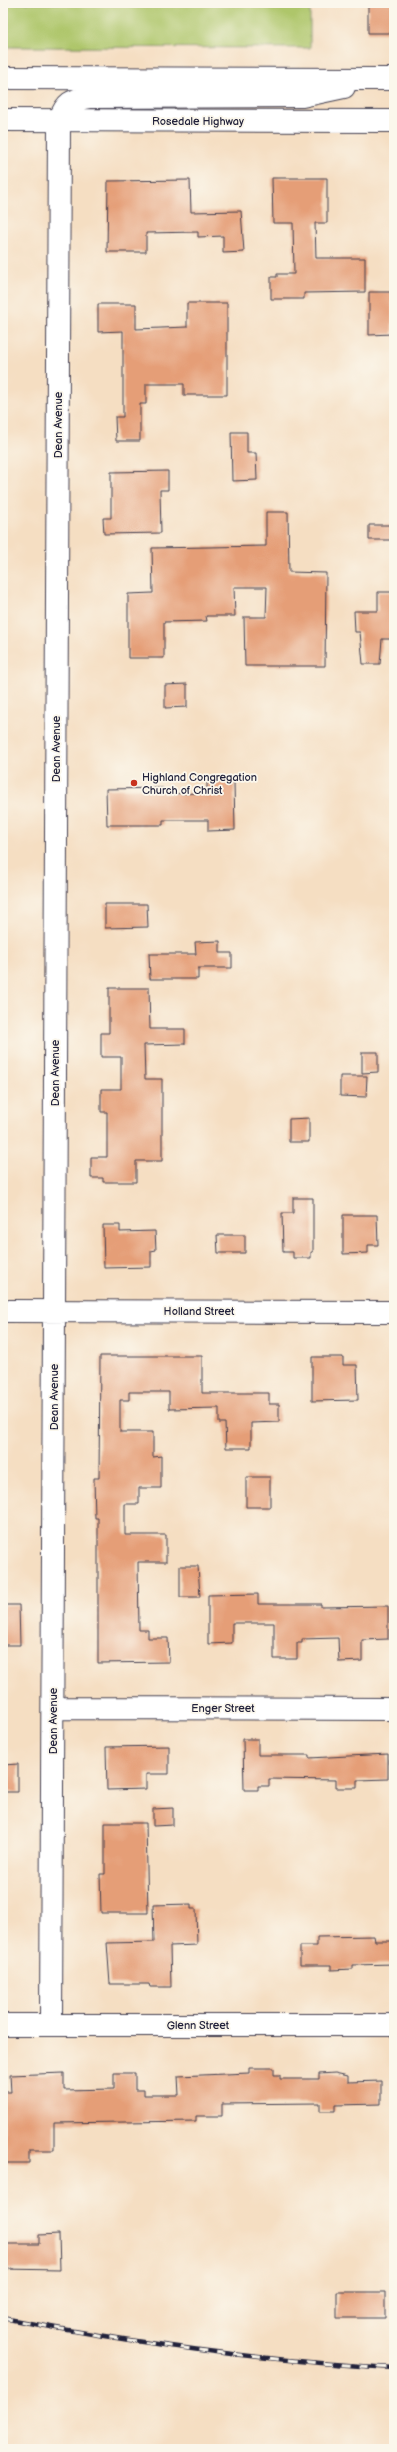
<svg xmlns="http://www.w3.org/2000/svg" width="397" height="2452" font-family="'Balsamiq Sans',sans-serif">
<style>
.green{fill:#aec66b;stroke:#687453}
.building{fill:#e59e77}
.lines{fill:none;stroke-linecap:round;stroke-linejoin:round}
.minor-casing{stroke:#423e4f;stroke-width:24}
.major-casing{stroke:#423e4f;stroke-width:24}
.minor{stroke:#fff;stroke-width:22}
.major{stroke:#fff;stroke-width:22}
.rail-casing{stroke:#22223b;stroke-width:4.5}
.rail{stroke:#fbf7ec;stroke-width:3;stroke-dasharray:9;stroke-linecap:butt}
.poi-dot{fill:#c8321e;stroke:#fbf7ec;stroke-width:1.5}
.labels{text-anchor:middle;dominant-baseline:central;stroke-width:3.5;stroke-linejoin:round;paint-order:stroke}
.street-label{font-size:11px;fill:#22223b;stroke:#fbf7ec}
.poi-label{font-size:11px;fill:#22223b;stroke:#fbf7ec;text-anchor:start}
</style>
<rect width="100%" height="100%" fill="#fbf7ec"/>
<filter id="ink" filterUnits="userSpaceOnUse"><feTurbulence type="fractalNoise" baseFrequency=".025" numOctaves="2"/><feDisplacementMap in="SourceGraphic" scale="8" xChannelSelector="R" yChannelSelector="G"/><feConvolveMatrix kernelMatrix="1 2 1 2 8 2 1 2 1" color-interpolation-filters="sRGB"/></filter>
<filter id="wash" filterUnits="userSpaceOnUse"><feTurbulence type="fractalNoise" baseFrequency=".012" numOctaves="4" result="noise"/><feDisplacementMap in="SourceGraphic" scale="16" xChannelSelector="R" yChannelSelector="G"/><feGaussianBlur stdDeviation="0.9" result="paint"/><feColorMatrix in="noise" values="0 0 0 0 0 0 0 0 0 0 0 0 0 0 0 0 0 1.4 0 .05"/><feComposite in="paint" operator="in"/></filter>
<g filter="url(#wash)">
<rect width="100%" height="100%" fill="#f5dec2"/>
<path class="green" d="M4,3H310V48L4,47Z"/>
<g id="blocks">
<path class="building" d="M368,3H394V33H368Z
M272,178H327V223H315L316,258H365V292L304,293V299H271V277H277V274H294L293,223H273Z
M190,180L191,212L241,211L244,252L223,253V236L198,237V232L146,233V252H107L108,181Z
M369,292H392V334L369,335Z
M187,303H227V395H184V384H146V404H140V441H116L115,417H123V331L98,332V304H136V329L187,327Z
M231,432H247V453H256L257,480L232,481Z
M168,471V490H160L161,533L104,534L103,518H111V472Z
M266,512H288L289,572L326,573L325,666H245L244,617H266L267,587H234L235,616H206L207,621L164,622V658H128V594L153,593L152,548L266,546Z
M369,525H394V540H369Z
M378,592H394V639H382L380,664H363L360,632H355L354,611H378Z
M187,684V707L165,708V685Z
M207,782H234L235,830L208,831V820H163V825H107L106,789L163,788V794L207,793Z
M105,904H147L148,927L105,928Z
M220,941V953H232V968H198V979H150L149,954H196L195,942Z
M109,988H149L150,1029H185V1044L144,1045L145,1079H162V1161H136V1182H103V1178H91V1157H107V1112H101V1089H121V1057H101V1033H109Z
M362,1052H378V1072L362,1073Z
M340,1076H367L366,1097L340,1096Z
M309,1118V1142H289V1119Z
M293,1198H313V1252H311V1258H293V1252H283L282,1213H293Z
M343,1215H377L378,1245H368V1253L343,1254Z
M103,1225H120V1232L155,1231L156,1250L151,1251V1267L104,1268Z
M217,1235H245V1253H218Z
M100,1356H202V1393H269V1404H279V1422L251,1423V1448H226L225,1423H219V1408L169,1409V1392H129V1400H120V1432H153V1457L161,1456V1488H139V1504H125V1535H166V1562H138L139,1630H148V1638H168L169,1662L98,1663V1518H95L94,1478H99Z
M312,1357H343V1365H357L358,1400L312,1401Z
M246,1477H270V1507H246Z
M180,1566H198L200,1597H180Z
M258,1594V1604H321V1607L388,1606V1639L362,1640V1661L339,1662L338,1638L302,1639V1643H297V1659H274V1623H232V1643L208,1644V1595Z
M3,1605H19L20,1645H3Z
M243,1739H258V1755H309V1758L388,1754V1779L357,1780V1788H336V1780L269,1779V1786H258V1790H244Z
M169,1746V1774H146V1789L107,1790L106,1747Z
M18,1764V1792H3V1765Z
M173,1808V1825L153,1826V1809Z
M105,1823H146L148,1913H101L100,1874H105Z
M191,1904V1909H196L197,1945L170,1946L171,1987H150L149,1984H110L107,1943L154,1942L153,1905Z
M374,1936L375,1941H394V1964L353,1965V1969L331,1970V1965H300V1946H317V1937Z
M249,2068H274V2075H280V2079H319V2074L335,2073L348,2076V2082L381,2081V2104L335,2105V2111H320V2103L222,2104V2116H196V2121L54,2123V2150H29V2163H3V2092H11L10,2075L64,2073V2090L114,2089V2073H135V2090H144V2095H179L178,2076L249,2073Z
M59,2234L60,2270L3,2269V2244H39V2235Z
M337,2292H385V2318H337Z"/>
</g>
</g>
<g filter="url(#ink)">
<use href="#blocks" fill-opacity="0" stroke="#423e4f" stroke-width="1"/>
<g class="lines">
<g class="minor-casing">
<path id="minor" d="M3,1311L394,1312
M53,1708L394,1709
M3,2025H394
M51,2025L59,121"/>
</g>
<g class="major-casing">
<path id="major" d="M3,78L394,79
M3,120L394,121
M59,121C66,102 71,100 90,97L302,96L344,87"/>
</g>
<use href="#minor" class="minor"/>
<use href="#major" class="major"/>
<g class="rail-casing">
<path id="rail" d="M3,2318C132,2343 262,2361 394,2368"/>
</g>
<use href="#rail" class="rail"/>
</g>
</g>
<circle class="poi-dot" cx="134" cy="783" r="4"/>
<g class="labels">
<g class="street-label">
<text x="198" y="121">Rosedale Highway</text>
<text transform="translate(58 425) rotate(-90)">Dean Avenue</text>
<text transform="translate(56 749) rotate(-90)">Dean Avenue</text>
<text transform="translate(55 1073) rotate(-90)">Dean Avenue</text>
<text x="199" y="1311">Holland Street</text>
<text transform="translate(54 1397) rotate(-90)">Dean Avenue</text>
<text x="223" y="1708">Enger Street</text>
<text transform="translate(53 1721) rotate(-90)">Dean Avenue</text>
<text x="198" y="2025">Glenn Street</text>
</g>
<g class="poi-label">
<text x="142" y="777">Highland Congregation<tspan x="142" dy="13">Church of Christ</tspan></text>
</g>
</g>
<rect width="397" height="2452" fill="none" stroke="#fbf7ec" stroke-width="16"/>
</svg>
